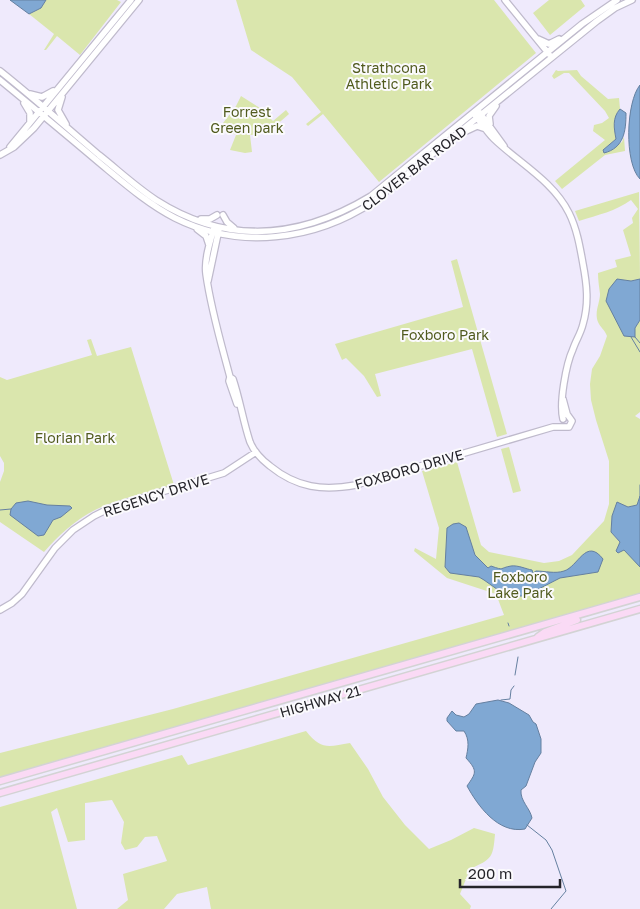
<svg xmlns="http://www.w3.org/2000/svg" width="640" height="909" font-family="'Golos Text',sans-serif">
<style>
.green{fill:#dae6ad}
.water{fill:#80a8d3;stroke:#6580a0}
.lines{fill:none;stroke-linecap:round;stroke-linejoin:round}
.stream{stroke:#6580a0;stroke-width:1}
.secondary-casing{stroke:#bfbacc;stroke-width:8}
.primary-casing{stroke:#d3d3d4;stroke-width:9}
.secondary{stroke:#fff;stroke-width:5.5}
.primary{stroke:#fadaf5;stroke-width:6}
.labels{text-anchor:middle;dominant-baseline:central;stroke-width:4;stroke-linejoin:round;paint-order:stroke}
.park-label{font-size:14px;fill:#515b1e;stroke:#fbfafd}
.street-label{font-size:14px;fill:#25242a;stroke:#fbfafd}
</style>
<rect width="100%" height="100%" fill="#efeafc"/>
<path class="green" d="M46,0H117L121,2L80,55L57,36L46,50H44L54,34L29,14L41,8Z
M236,0H494L536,53L379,182L323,114L308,126L306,124L321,112L292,77L251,50Z
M549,0H581L585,6L550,35L533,13Z
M556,70L558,71L577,70L581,76L608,99L619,98L620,109C612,118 614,128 616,139L603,150L608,152L622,142L624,137L625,151L605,155L562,189L555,181L605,140L593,131L594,125L602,123L609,118L605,111L569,73H564L554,79L552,76Z
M241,96L260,108L273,121L286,110L289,114C275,126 270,133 250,135L252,152L245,153L230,150L236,135L220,127L236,106Z
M639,192L640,279L631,281L618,325L622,330L635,328L640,320V412L635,416L640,419V496L637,505L628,507L612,516L611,532L640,566V593L0,777V753L173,709L504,615L496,594L447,578L414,551L415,548L436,559L439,528L422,471L457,462L481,545L489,552L544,563L559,561L572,555L604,521L609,504V461L596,420L591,400L590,384L592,369L600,356L607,336C605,330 600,327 598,322C594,312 600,303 600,294C599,286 598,280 598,273L617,267L615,260L631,256L623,230L633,223L632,218L638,209L631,200C616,211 598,215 579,221L575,211Z
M457,259L507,434L497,437L472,349L375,374L381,396L377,397L364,376L346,358L342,360L335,344L463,307L451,261Z
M91,339L97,356L131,347L174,485C148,493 119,498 95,510C75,520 58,536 44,552L0,522V482L4,471V463L0,456V377L7,380L92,355L87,340Z
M509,447L521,491L513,493L501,449Z
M306,731C321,750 328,747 350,743L368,769L383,797L405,825L429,849L451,840L474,828L495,834C493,858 492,859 470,869L460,894L471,906L470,909H211L207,887L177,894L164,909H117L128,900L123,874L167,861L157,836L145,837L137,847L125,850L121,843L124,822L112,800L85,803V840L68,842L57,808L51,812L77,909H0V807L182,755L188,765Z"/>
<path class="water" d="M10,0H46L41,8L29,14Z
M640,85V179C624,163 626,102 640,85Z
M620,109L626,113C626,131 624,148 604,153L603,150L616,139C614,128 612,118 620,109Z
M617,279L631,281L640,279V320L635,328V337L624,336L606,301L609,289Z
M640,496V567L624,550L618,553L616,551L620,542L611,532L612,516L617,502L628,507L637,505Z
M28,501L47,505L70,506L72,508L61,517L53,520L44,535L38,536L10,515L11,509L16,503Z
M459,523L466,527L475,555L488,568L491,566C505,571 499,568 511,566C518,565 526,569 532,570L533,573L536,571C545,571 555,574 564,571C578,567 586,537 603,559L598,572L560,578L525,596H516L511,599L484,580L479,577L450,573L445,567L447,528L453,524Z
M498,700L509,703L529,715L533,722L536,724L541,739V753L535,762L526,786L521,790C520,801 530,808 532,818L525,829C498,834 478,806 467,786C476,773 478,771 466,758C468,749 470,740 464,731H456L447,721V718L452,711L456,715L464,717L469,714L476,704Z"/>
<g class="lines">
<path class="stream" d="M631,337L640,352
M635,337L640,343
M640,485V496
M0,510L11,509
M508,623L509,626
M515,675L518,657
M501,700L510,699L511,690L514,686
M527,825L546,840L552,850L566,891L551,909"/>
<g class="secondary-casing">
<path id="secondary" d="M505,0L549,54
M538,39L549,44L559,39
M0,71C34,98 66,127 99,155C118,170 136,187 156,200C228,246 300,239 371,196L582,24L617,0
M0,80C34,108 68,136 102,165C125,184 148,204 175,218C239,250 314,241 373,202L597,21L615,8L632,0
M30,94L42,97L53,91
M62,97L58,110L66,124
M24,103L30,113V122
M480,113L504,146
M475,115C481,123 487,132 494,139C519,163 553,181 569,213C577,229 580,247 583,264C587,285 589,303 583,324C581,333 576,340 573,349C566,364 559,403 563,419
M490,124L489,116L496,106
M464,132L477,126L486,129
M10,147L131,0
M0,155L14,147L34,128L139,0
M223,215L227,222L234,228
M201,219H210L217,215
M214,228C210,242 204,260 206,274C211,310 221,343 230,377L229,381L237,404
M197,229L206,236L209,245
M208,281L219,229
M230,377L233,379C240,400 243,421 250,442C254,452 261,459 270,466C297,488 323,491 356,485L553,427H569L572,421L567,414L563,399
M0,610L12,603L22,594L55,548L73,530L94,516L112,507L224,473L256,452"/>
</g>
<g class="primary-casing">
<path id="primary" d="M538,637L545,632L577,620
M0,781L640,597
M0,793L640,609"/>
</g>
<use href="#secondary" class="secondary"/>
<use href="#primary" class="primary"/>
</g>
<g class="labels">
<g class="park-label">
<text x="389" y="67">Strathcona<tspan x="389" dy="16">Athletic Park</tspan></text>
<text x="247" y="111">Forrest<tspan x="247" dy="16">Green park</tspan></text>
<text x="445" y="334">Foxboro Park</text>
<text x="75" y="437">Florian Park</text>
<text x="520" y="576">Foxboro<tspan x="520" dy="16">Lake Park</tspan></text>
</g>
<g class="street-label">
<text transform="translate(414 168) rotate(-38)">CLOVER BAR ROAD</text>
<text transform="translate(409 469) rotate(-16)">FOXBORO DRIVE</text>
<text transform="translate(156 495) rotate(-18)">REGENCY DRIVE</text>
<text transform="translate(320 701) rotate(-16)">HIGHWAY 21</text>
</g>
</g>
<path d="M460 879v8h100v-8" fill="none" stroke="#25242a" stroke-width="2.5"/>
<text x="468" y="879" font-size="15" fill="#25242a" stroke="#fbfafd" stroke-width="4" paint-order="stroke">200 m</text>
</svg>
